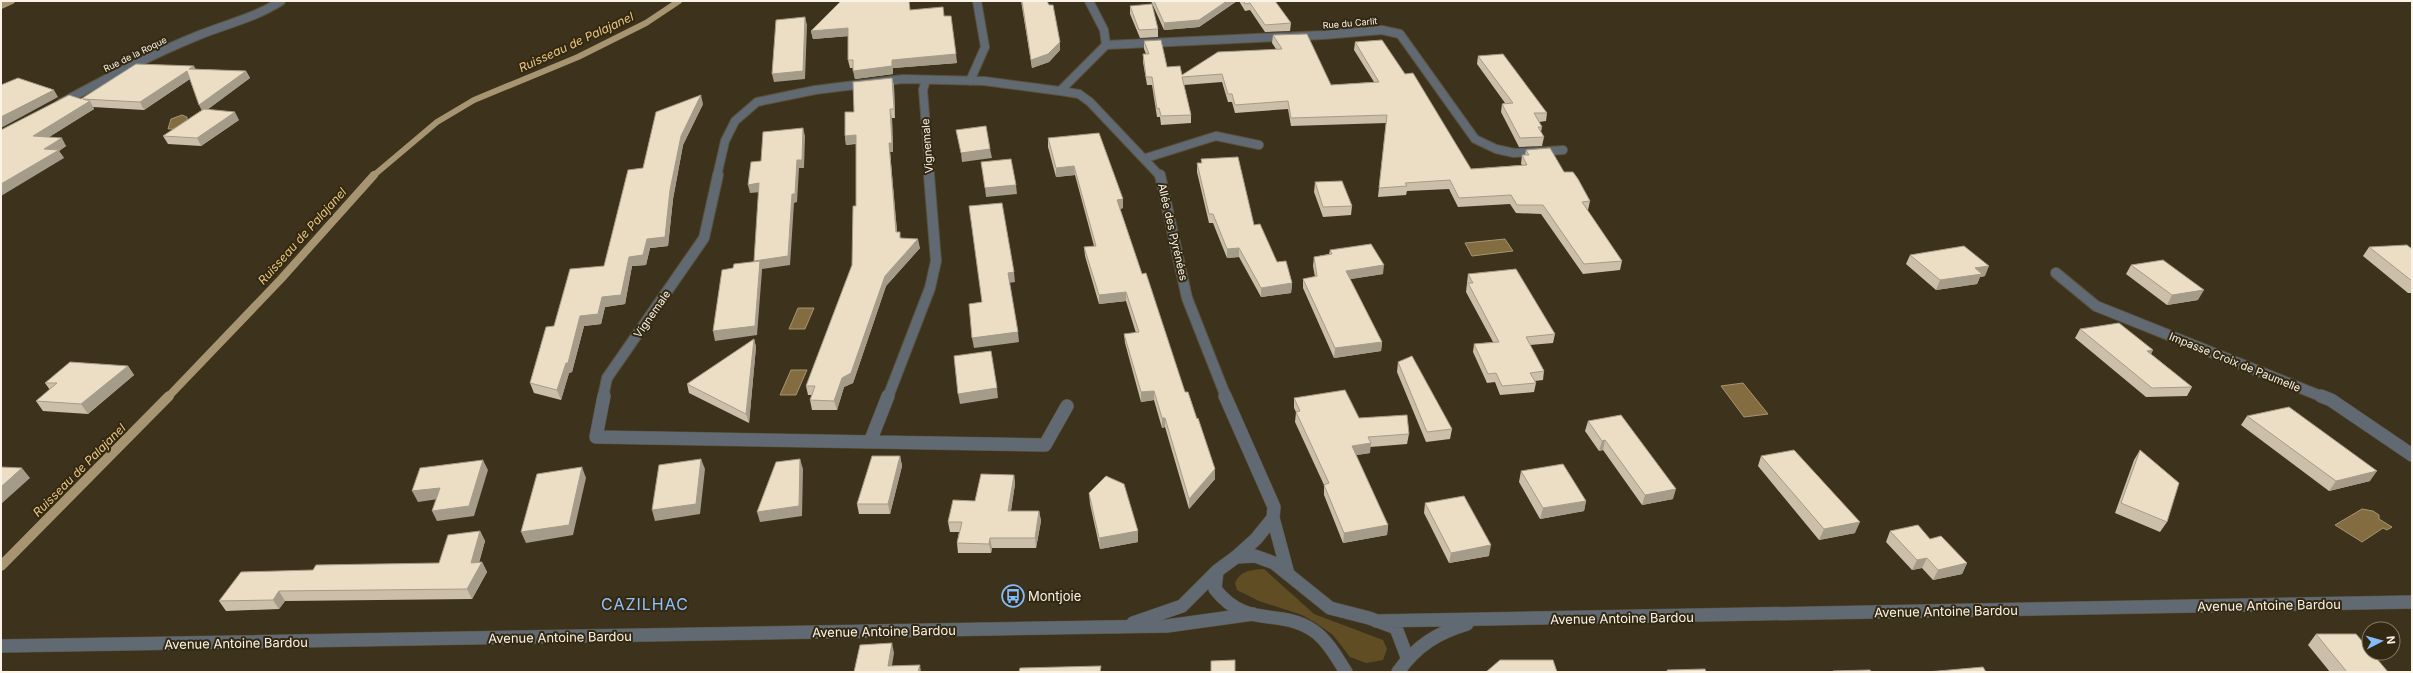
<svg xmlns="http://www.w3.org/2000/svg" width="2413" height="673" font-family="Inter,sans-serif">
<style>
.green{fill:#604d24}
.water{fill:#836c3f;stroke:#a79471}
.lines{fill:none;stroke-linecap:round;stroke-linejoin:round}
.stream-far2{stroke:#a79471;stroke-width:6}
.stream-far1{stroke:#a79471;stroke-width:8}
.stream{stroke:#a79471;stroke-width:10}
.minor-far2-casing{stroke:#5b523d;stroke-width:10}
.minor-far1-casing{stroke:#5b523d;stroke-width:12}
.minor-casing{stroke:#5b523d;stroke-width:14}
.tertiary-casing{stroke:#5b523d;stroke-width:14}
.minor-far2{stroke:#616972;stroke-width:8}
.minor-far1{stroke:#616972;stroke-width:10}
.minor{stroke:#616972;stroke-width:13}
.tertiary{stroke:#616972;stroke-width:13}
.wall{fill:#cbbfa9}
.shaded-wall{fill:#a59b89}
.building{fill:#ecdec4;stroke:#a59b89}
.labels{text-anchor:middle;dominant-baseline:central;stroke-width:4;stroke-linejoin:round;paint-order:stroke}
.far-street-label{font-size:9px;fill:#faf3e6;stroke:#332913}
.street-label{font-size:11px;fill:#faf3e6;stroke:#332913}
.water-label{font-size:12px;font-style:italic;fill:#ebc67f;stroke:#332913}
.near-poi-label{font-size:13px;fill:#faf3e6;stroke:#332913;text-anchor:start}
.near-street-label{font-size:13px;fill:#faf3e6;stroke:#332913}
.near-quarter-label{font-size:16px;letter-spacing:1px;fill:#8ec3fd;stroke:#332913}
</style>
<rect width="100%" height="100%" fill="#3d331d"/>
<path class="green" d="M1264,569L1314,614L1383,640L1387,649L1383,660L1366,663L1350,657L1333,635L1316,623L1302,615L1259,601L1237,590L1235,583C1241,570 1251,570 1264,569Z"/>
<path class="water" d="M182,115L187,117V122L177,129H168L171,119Z
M1505,239L1513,251L1472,256L1465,243Z
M798,308H814L805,329H789Z
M791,370H807L796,395H780Z
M1743,383L1768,414L1744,417L1721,386Z
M2362,509L2373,511L2379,515V519L2392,527L2387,530L2383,528L2362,542L2335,525Z"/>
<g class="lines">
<path class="stream-far2" d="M1,6L12,1
M373,176L437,122L474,100L578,57L646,23L679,1"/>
<path class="stream-far1" d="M168,397L281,279L374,175"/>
<path class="stream" d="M1,566L169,396"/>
<g class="minor-far2-casing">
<path id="minor-far2" d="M1089,1L1104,30L1106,45L1060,91L1079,94L1090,102L1160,176
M1106,45L1323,35L1382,30L1400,34L1475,139L1496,149L1514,153L1563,150
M926,80L923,90L930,176
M970,81L985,47L977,1
M61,103C106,79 150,55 197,36C226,24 255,18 281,1
M1146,158L1216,136L1259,145
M717,176L725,141L735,121L757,102L815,90L903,79L984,81L1060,91"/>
</g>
<g class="minor-far1-casing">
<path id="minor-far1" d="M1160,175L1187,298L1226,397
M2056,273L2096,306L2323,397
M603,397L607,378L704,238L718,175
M888,397L930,288L936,261L929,175"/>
</g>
<g class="minor-casing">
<path id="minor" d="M604,396L596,437L1045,445L1067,406
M1225,396L1274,507L1273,518L1288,574
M2321,396L2331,400L2412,455
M870,442L888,396
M1236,557L1256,539L1273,518"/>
</g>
<g class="tertiary-casing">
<path id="tertiary" d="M1217,571L1215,589C1247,630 1279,607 1314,631C1328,641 1337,658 1346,672
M1376,621L2412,602
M1133,623L1182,606L1217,571L1236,557L1255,556L1274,563L1330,608L1369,618L1396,628L1407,657
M1,646L1167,626L1253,614
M1398,672C1416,646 1437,633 1467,624"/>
</g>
<use href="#minor-far2" class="minor-far2"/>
<use href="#minor-far1" class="minor-far1"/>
<use href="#minor" class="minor"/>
<use href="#tertiary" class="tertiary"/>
</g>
<path class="wall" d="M1021,1H1047L1060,50L1049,62L1032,68Z
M1151,1H1237L1199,27L1164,30Z
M1239,1H1275L1291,23L1290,31L1265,32L1250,10L1245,11Z
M1130,6L1158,29V37L1140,38L1130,14Z
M910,10L944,16L957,63L893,68V74L855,79L853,68H850L848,60V36L813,39L811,31Z
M1273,35L1331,85L1374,82L1354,50L1355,42L1405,74L1471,169L1522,165L1521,164L1522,155H1525L1526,150L1564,172L1590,201L1588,210H1587L1622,261L1620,270L1583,274L1541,214L1516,213L1510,204L1458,207L1449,189L1407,191L1406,195L1378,197L1386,123L1291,126L1288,109L1235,113L1232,102H1228L1222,82L1184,85L1191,115V123L1161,125L1160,117H1157L1152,85H1147L1143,62V54H1146L1144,49V41L1167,67L1182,75L1276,49L1272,43Z
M1478,56L1547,113L1546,121L1539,122L1542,127L1541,132L1544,137L1542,146L1519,147L1501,112L1502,104L1505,103L1477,64Z
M196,69L246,71L250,78L208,109L239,120L201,146L168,144L163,136L202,110L190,79L144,110L93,107L94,109L49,137L66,146L59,151L64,158L1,130L81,99Z
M892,78L894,86L895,118H892L893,152H890L897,232L901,238L920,248L886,286L853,383L844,387L837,410H812L810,400L812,395H808L806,386L852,265L856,206V144L846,145L845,136L854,112Z
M703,104L683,145L673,199L668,246L650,248L646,265L632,266L625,304L605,307L601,324L584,326L572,372L569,373L561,400L534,393L530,383L554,326L604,266L643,168Z
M1048,138L1123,208L1120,209L1142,274L1185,392L1215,479L1189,509L1165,427L1162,428L1154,400L1141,402L1125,343L1124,334L1136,333L1126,301L1099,304L1085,256L1084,247L1094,246L1075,175L1056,177L1048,147Z
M1201,159L1254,225L1277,262L1292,283L1291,293L1261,297L1239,257L1227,258L1213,223H1209L1197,172V163H1201Z
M1315,182L1352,206L1351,215L1323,217L1314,192Z
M2369,247L2412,249V293H2408L2363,256Z
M1330,250L1383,274L1350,279L1382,342L1381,351L1334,358L1303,288V279L1315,277L1313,266L1314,257L1329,254Z
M1910,255L1985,276L1980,277L1977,284L1936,290L1906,264Z
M2131,265L2198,300L2167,305L2126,274Z
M1468,274L1555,334L1553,343L1530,345L1544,371L1543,380L1535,381L1536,383L1534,392L1500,395L1495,382L1487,383L1473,352L1474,344L1493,342L1466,292Z
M2080,329L2153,350L2151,354L2192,387L2187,396L2146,397L2075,338Z
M754,339L756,347L749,423L689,393L687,384Z
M1398,362L1452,429L1450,439L1426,442L1397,372Z
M128,366L134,375L88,414L43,411L36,401L50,390L45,383Z
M1294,398L1409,434L1407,444L1370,447V453L1356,455L1388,525L1387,535L1343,543L1324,495V485L1295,422L1296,412L1294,408Z
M2247,416L2370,481L2329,491L2241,425Z
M1588,421L1673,499L1642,505L1603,450L1599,451L1585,431Z
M2140,450L2167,522L2160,532L2115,513L2134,460Z
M900,456L902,466L890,514H859L857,504Z
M1761,456L1855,533L1819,540L1758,466Z
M1521,471L1586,501L1584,511L1540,519L1519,482Z
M1014,475L1015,484L1011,511H1039L1041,521L1036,548H992L991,553H958L957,543L959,532H950L948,522L975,501Z
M1089,493L1138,542L1100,549L1090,504Z
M1425,503L1489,556L1449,563L1424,513Z
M480,531L485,541L479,563L482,562L487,572L472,599L285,601L279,609L226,611L219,601L439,563Z
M1890,531L1930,539L1967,563L1962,574L1933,580L1922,568L1912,570L1886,542Z
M2316,634L2388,672H2330L2308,645Z"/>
<path class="shaded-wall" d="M1227,1H1237L1199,27L1164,30V23Z
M805,17L807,25L805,79L774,82L772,74Z
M848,28L850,36L813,39L811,31Z
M1060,42V50L1049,62L1032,68L1031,60Z
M956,54L957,63L893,68V74L855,79L853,71L892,60Z
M194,66L198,73L189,69Z
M187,71L191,78L144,110L140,102Z
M246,71L250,78L203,113L199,105Z
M892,78L894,86L895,118L894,109Z
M54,90L58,97L1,128V117Z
M701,95L703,104L683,145L673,199L668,246L650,248L646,265L632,266L625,304L605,307L601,324L584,326L572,372L569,373L561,400L557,390L580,316L602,297L629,257L647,239L670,190L681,136Z
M90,101L94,109L38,144L33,136Z
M890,109L892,118L893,152H890L898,242L896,232L889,143Z
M235,112L239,120L201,146L197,138Z
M803,128L805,136L804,168H799L797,202L794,203L790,265L762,269V271L757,335L715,341L713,331L756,269L754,261L792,194L797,160Z
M856,135L858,143L846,145L845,136Z
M62,138L66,146L59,151L64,158L1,196V184L44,149Z
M990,149L992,158L962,162L961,153Z
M1074,166L1075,175L1056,177V168Z
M759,183L761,192L750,193L748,185Z
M1016,185L1017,194L986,197L985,188Z
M1123,199V208L1118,209L1117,200Z
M918,239L920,248L886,286L853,383L844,387L837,410L834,401L842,378L885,276Z
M1239,248V257L1227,258V249Z
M1384,265L1383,274L1345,280L1346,271Z
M1989,266L1985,276L1980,277L1977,284L1936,290L1940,280L1975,268Z
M1014,272L1015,282L1009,283L1008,273Z
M1292,283L1291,293L1261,297V288Z
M2204,290L2198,300L2167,305L2172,295Z
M1126,292V301L1099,304V295Z
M1018,332L1019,342L974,348L972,338Z
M754,339L756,347L749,423L746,414Z
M1382,342L1381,351L1334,358L1335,348Z
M2153,350L2148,359L2147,351Z
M128,366L134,375L88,414L81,404Z
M997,388L998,398L960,404L958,394Z
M1154,391V400L1141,402V392Z
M1162,418H1165V427L1162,428Z
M1605,440L1603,450L1599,451L1602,441Z
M1371,443L1370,453L1351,456L1352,446Z
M900,456L902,466L890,514L888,504Z
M701,459L705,469L700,514L655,521L652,510Z
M800,459L803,469L802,516L760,522L757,512Z
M483,460L488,470L474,516L437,521L432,511Z
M582,467L586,478L573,535L526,543L521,532Z
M22,468L30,478L1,504V487Z
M1215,469V479L1189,509V499Z
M2377,471L2370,481L2329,491L2336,481Z
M1014,475L1015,484L1009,521L1008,511Z
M440,488L445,498L418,502L412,491Z
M1676,489L1673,499L1642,505L1645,495Z
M1586,501L1584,511L1540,519L1543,508Z
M1039,511L1041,521L1036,548L1035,538Z
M1860,522L1855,533L1819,540L1824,529Z
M1388,525L1387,535L1343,543L1344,533Z
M480,531L485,541L476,572L471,563Z
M1138,531V542L1100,549L1099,538Z
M990,538L992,548L991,553L989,544Z
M1491,545L1489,556L1449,563L1451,553Z
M1927,558L1922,568L1912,570L1917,560Z
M482,562L487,572L472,599L467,589Z
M1967,563L1962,574L1933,580L1938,570Z
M279,591L285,601L279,609L273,600Z
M892,643L894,653L891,672L888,666Z
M920,665L921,672H918Z"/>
<path class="building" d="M841,1H909L910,10L943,7L944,16H951L956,54L892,60V66L853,71V60H848V28L811,31Z
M1022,1H1047L1049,5H1053L1060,42L1048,54L1031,60Z
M1154,1H1227L1199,20L1164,23Z
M1244,1H1275L1291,23L1265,25L1250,3L1245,4Z
M1152,4L1158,29L1139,30L1130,6Z
M805,17L803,71L772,74L776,20Z
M1307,34L1331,85L1379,82L1355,42L1382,40L1405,74L1413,73L1471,169L1527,165L1522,155H1529L1526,150L1550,148L1564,172H1573L1578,179L1590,201L1582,202L1622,261L1584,264L1543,205H1517L1511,195L1459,198L1450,180L1405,183L1407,186L1379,188L1387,115L1291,118L1288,101L1235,105L1232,94H1228L1222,74L1182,77L1191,115L1161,116L1159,108L1157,109L1152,77H1146L1143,54H1149L1144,41L1161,40L1167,67L1180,66L1182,75L1218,52L1282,49L1273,35Z
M1503,54L1547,113H1534L1542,127H1538L1544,137L1520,138L1502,104L1513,103L1478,56Z
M136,64L194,66L189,69L246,71L199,105L187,71L140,102L83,99L90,101L33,136L62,138L44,149L59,150L1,184V130L69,95L81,99Z
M18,78L54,90L1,117V85Z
M892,78L894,109H890L892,143H889L896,232H900V238L918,239L885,276L851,373L842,378L834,401L810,400L815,386H806L852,265L853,206H856V135L845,136V112H854L853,82Z
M701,95L681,136L670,190L665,237L647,239L643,255L629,257L621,295L602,297L598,314L580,316L568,363H566L557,390L530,383L546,327L554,326L570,269L604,266L628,170L643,168L656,112Z
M204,109L235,112L197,138L163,136Z
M986,126L990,149L961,153L956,130Z
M803,128L802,160H797L795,194H792L788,256L754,261L759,183L748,185L751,162L761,161L763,132Z
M1099,133L1123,199L1117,200L1142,274L1146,273L1185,392H1188L1197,419L1198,418L1215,469L1189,499L1165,418H1162L1154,391L1141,392L1124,334L1139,332L1126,292L1099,295L1084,247L1096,246L1074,166L1056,168L1048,138Z
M1238,157L1254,225L1260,224L1277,262L1286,261L1292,283L1261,288L1239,248L1227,249L1213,214H1209L1197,163H1202L1201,159Z
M1011,159L1016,185L985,188L981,162Z
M1342,181L1352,206L1323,207L1315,182Z
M1002,203L1014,272L1008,273L1018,332L972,338L969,304L982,302L969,206Z
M1371,244L1384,265L1346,271L1382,342L1335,348L1303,279L1317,276L1314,257L1332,254L1330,250Z
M2407,245L2412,249V281L2369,247Z
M1964,246L1989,266L1975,268L1982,274L1940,280L1910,255Z
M2163,260L2204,290L2172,295L2131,265Z
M760,261L755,326L713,331L722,270L733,268L734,264Z
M1516,269L1555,334L1526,337L1544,371L1530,373L1536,383L1502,386L1496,373L1488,374L1474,344L1499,342L1468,283H1473L1468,274Z
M2119,323L2153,350L2147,351L2192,387L2152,388L2080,329Z
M754,339L746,414L687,384Z
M991,351L997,388L958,394L954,356Z
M1412,356L1452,429L1427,432L1398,362Z
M70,362L128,366L81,404L36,401L57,383H45Z
M1345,390L1359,418L1407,415L1409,434L1368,437L1371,443L1352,446L1388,525L1344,533L1324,485L1329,483L1296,412L1300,411L1294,398Z
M2289,407L2377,471L2336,481L2247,416Z
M1621,415L1676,489L1645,495L1605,440L1602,441L1588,421Z
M1794,450L1860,522L1824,529L1761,456Z
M2140,450L2179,483L2167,522L2121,503Z
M872,456H900L888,504H857Z
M701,459L696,504L652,510L659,465Z
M800,459L799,506L757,512L776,462Z
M483,460L469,506L432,511L440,488L412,491L420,468Z
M1563,464L1586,501L1543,508L1521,471Z
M1,467L22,468L1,487Z
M582,467L569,525L521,532L537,474Z
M981,474L1014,475L1008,511H1039L1035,538H990L989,544L957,543L962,522H948L953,500L975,501Z
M1106,476L1124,484L1138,531L1099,538L1089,493Z
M1464,496L1491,545L1451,553L1425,503Z
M1918,525L1930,539L1941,536L1967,563L1938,570L1927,558L1917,560L1890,531Z
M480,531L471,563L482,562L467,589L279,591L273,600L219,601L241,572L313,570L316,565L439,563L448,535Z
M2316,634H2356L2369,649V653H2372L2388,672H2347Z
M892,643L888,666L920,665L918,672H854L860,645Z
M1235,660V672H1211V661Z
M1500,660H1553L1557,672H1486Z
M1101,666L1100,672H1019L1020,668Z
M1983,667L1986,672H1927Z
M1705,669L1706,672H1668L1667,670Z
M1870,670L1871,672H1834L1833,671Z"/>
<defs>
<g id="bus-ring" transform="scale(1.15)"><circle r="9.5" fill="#332913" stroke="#83bcfb" stroke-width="1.5"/><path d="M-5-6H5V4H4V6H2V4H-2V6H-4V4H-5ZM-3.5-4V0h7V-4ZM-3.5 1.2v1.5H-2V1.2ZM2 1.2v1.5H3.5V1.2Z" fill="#83bcfb"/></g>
</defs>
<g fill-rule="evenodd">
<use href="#bus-ring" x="1013" y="596"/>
</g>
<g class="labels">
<g class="far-street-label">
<text transform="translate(1350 23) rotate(-5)">Rue du Carlit</text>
<text transform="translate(135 54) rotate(-26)">Rue de la Roque</text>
</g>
<g class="street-label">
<text transform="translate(927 146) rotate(-94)">Vignemale</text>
<text transform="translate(1173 232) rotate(77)">Allée des Pyrénées</text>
<text transform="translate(652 314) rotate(-55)">Vignemale</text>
<text transform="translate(2235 362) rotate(22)">Impasse Croix de Paumelle</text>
</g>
<g class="water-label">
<text transform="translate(576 42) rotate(-25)">Ruisseau de Palajanel</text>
<text transform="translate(302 236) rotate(-48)">Ruisseau de Palajanel</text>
<text transform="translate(79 470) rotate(-45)">Ruisseau de Palajanel</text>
</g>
<g class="near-poi-label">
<text x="1028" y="596">Montjoie</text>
</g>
<g class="near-street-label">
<text transform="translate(2269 605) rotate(-1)">Avenue Antoine Bardou</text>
<text transform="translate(1946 611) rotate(-1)">Avenue Antoine Bardou</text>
<text transform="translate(1622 618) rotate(-1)">Avenue Antoine Bardou</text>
<text transform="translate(884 631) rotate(-1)">Avenue Antoine Bardou</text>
<text transform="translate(560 637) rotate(-1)">Avenue Antoine Bardou</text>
<text transform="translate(236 643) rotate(-1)">Avenue Antoine Bardou</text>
</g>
<g class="near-quarter-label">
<text x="645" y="604">CAZILHAC</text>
</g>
</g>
<rect width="2413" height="673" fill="none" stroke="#faf3e6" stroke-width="4"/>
<g transform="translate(2381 641) rotate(84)"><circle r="19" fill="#332913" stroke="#837a67"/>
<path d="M0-3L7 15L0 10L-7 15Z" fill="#83bcfb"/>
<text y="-6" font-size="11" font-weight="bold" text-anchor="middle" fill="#faf3e6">N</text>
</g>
</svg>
